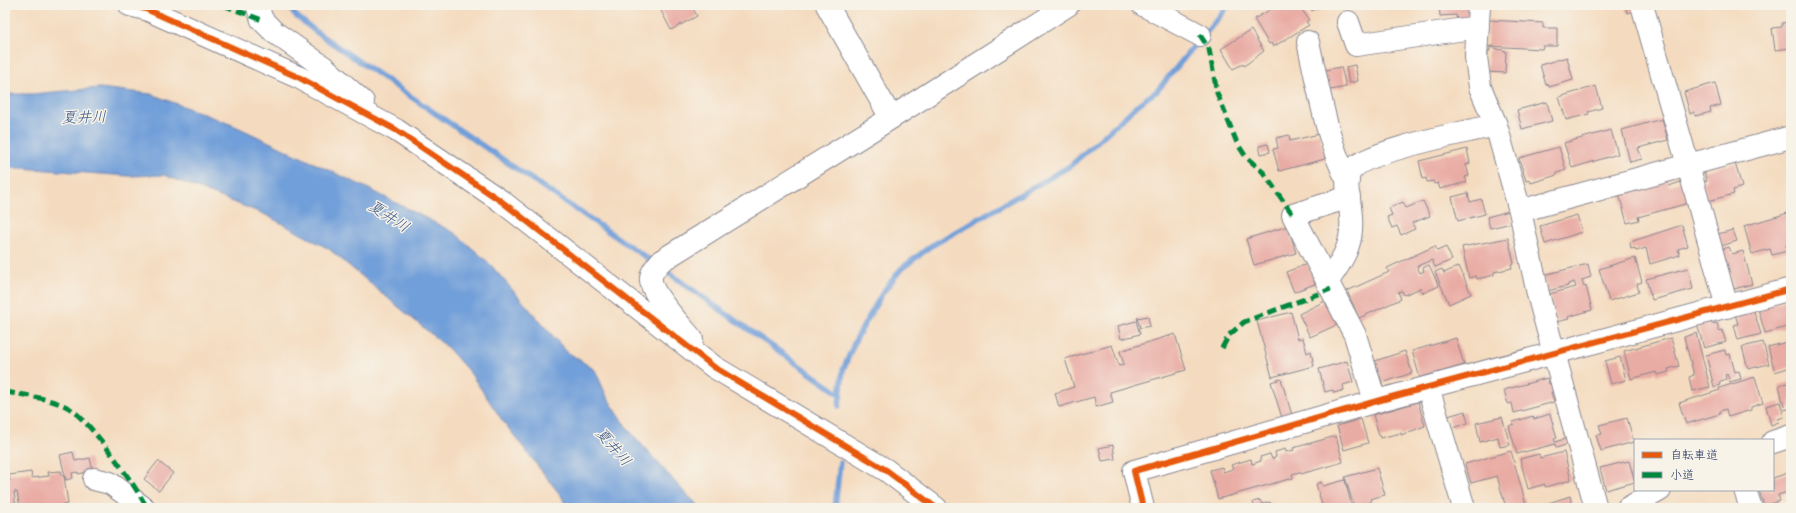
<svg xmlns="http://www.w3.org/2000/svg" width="1796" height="513" font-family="Dekko,'Klee One',sans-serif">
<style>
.water{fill:#719fd9;stroke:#46679c}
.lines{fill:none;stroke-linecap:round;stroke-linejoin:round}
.stream{stroke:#719fd9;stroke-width:5.5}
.building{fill:#e9aca4}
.minor-casing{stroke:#88858e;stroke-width:24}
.minor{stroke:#fff;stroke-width:22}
.quiet{stroke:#00873e;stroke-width:5;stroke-dasharray:10 5;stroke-linecap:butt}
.cycleway-casing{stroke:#f7f3e8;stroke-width:8}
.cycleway{stroke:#e8590c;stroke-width:6}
.labels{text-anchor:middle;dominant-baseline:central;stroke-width:3;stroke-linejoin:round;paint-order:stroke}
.water-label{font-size:15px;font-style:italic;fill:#395689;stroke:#f7f3e8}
</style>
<rect width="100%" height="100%" fill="#f7f3e8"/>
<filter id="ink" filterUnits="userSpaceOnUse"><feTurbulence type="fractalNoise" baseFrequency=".025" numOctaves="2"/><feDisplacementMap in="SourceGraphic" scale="8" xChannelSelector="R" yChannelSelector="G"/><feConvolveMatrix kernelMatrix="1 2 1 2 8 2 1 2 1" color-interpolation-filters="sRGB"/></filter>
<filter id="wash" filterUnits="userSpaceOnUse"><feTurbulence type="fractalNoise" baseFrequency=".012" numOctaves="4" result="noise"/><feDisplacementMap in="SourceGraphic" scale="16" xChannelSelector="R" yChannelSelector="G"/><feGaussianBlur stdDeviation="0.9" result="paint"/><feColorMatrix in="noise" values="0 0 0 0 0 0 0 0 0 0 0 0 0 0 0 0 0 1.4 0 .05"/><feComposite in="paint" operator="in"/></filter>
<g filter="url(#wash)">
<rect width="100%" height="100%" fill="#f4dbbf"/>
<path class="water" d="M100,88L151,94L235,126L367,188L455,233L489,263L566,351L595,370L607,397L627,428L683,491L701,508H567L562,497L502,420L471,374L448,348L329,249L264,214L164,175L128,176L20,168L5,169V94H31Z"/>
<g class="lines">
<path class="stream" d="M287,5L296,16L319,34L650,260
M1205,34L1229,5
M663,269L841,395
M839,406L843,370L855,341L883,292L901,269L931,246L1070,166L1140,103L1157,91L1199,40
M835,508L840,462"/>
</g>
<g id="blocks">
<path class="building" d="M658,5H691L697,16L671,30Z
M1278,5H1299L1309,20L1306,22L1309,25L1273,47L1271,43L1269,44L1254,19Z
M1308,5H1323L1312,11Z
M1439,5H1471L1473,19L1457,20L1456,15L1440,16Z
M1625,5H1633L1635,11L1627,13Z
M1489,20L1543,23V28H1557V46H1543L1542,49L1487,46Z
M1791,22V48L1775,50L1772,28L1782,27V23Z
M1251,30L1264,51L1244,66L1243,64L1233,69L1221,49Z
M1490,47L1506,51L1505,73L1487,72L1488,51H1490Z
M1567,57L1573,80L1549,87V84L1546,85L1540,65Z
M1355,65L1358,81L1349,83L1346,67Z
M1341,67L1346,87L1325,91L1320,71Z
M1715,83L1721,105L1710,108L1711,112L1695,116L1694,112L1690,114L1684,92Z
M1596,86L1602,108L1588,112L1589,114L1566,120L1559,97Z
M1547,102L1552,121L1522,129L1517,110Z
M1662,119L1668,140L1638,148L1642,159L1630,162L1622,130Z
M1611,130L1618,154L1572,168L1564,143Z
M1319,134L1325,159L1279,171L1273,149L1278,148L1276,138L1289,135L1290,141Z
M1268,144L1270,152L1261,154L1259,146Z
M1559,147L1566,170L1557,173V175L1531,183L1530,180L1526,181L1519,158Z
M1467,149L1470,163L1466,164L1469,176L1465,177L1467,182L1440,189L1438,183L1434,184L1433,181L1427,182L1426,178L1423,179L1419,161Z
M1735,163L1742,187L1733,190L1734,194L1708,201L1703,182L1707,181L1704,171Z
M1667,180L1669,186L1683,181L1689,203L1638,217L1639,220L1627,223L1619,194Z
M1468,193L1470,202L1481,199L1485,214L1458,221L1452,197Z
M1423,201L1430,216L1412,223L1415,229L1401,235L1397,226L1392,228L1387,217L1392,215L1389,208L1403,202L1406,208Z
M1509,211L1512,223L1490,228L1487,217Z
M1788,213L1791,223V243L1786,245L1787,251L1772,255L1770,249L1752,254L1744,226Z
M1577,215L1582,232L1545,244L1540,226Z
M1682,225L1688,246L1678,249L1680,255L1650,264L1646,248L1636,251L1635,248L1631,249L1630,242Z
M1288,226L1296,253L1254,265L1246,239Z
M1733,230L1737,241L1721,246L1718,234Z
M1508,238L1514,263L1511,264L1512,268L1494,272V275L1477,279L1476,276L1469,278L1462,247Z
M1435,246L1437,251L1446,247L1452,260L1435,267L1432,260L1417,266L1420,273L1424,271L1423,268L1429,265L1439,286L1423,293L1421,288L1404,295L1402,291L1398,292L1401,299L1359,318L1347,291L1389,272L1387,268Z
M1729,247L1732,254L1743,251L1752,284L1734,289L1722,249Z
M1635,258L1642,282L1637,284L1639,292L1609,301L1599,269Z
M1307,264L1315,284L1294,292L1286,272Z
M1588,264L1591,277L1582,280L1584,287L1586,286L1592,310L1568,317L1569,319L1556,322L1549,294L1576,287L1574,282L1568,284V286L1547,291L1543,275Z
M1459,266L1471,294L1449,304L1435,272L1442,269L1444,273Z
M1688,268L1693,289L1652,300L1646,279Z
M1329,299L1341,323L1310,337L1299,314Z
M1787,300L1791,314V326L1765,333L1758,309Z
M1753,308L1761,334L1738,340L1734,325L1738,324L1735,314Z
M1291,312L1298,339L1303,338L1307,353L1311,351L1314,366L1272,377L1257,321Z
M1148,316L1150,326L1140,328L1137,318Z
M1711,320L1712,324L1717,323L1719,331L1722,330L1726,342L1704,348L1697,324Z
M1136,321L1140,334L1121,339L1118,326Z
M1696,333L1710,387L1692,391L1689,377L1694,375L1684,337Z
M1175,334L1186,370L1110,392L1113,402L1096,407L1094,397L1059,407L1055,393L1074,387L1065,359L1112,345L1119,366L1124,365L1120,351Z
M1456,338L1464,365L1420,378L1412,351Z
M1671,338L1679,366L1668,369L1669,372L1657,375L1656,372L1631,379L1624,351Z
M1791,341V367L1775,372L1768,347Z
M1763,342L1769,364L1748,369L1742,347Z
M1725,350L1726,355L1730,354L1735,372L1739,371L1741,379L1730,382L1727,374L1725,375L1726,379L1719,382L1720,385L1714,387L1706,355Z
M1405,351L1412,373L1382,383L1375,361Z
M1620,357L1626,380L1611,384L1605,361Z
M1347,361L1353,382L1343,385L1344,390L1334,393L1333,390L1325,392L1319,369Z
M1755,377L1763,403L1751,407V410L1728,417L1726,409L1720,411V414L1686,424L1679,403L1720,390L1719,388Z
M1547,378L1549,384L1552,383L1554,392H1551L1554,402L1514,413L1512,403L1508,404L1504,390Z
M1281,379L1292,415L1282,418L1271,382Z
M1791,382V408L1785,410L1779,385Z
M1418,402L1425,426L1401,435V433L1380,438L1373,415Z
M1780,402L1784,417L1778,419L1779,422L1771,425L1766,406Z
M1465,411L1468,423L1452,428L1448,416Z
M1550,414L1557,438L1554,439L1555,442L1568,438L1569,444L1556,448L1555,444L1517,454L1509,426L1514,424L1513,422L1533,416L1534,419Z
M1502,417L1510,445L1500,447L1498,437L1480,442L1476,423Z
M1627,418L1634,442L1601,451L1596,435L1602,434L1599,425Z
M1361,419L1368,443L1344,450L1337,426Z
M1336,436L1343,462L1301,474L1300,472L1292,474L1293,478L1218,499L1210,470L1222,467L1223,472L1233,469L1231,465L1251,459L1252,464L1261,461L1260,457L1270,454L1272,459L1276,457L1275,452L1285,449L1286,452L1294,450L1293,448Z
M1113,445L1115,459L1102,461L1099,448Z
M1511,451L1527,508H1506L1497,476L1471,483L1465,464Z
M73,452L75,461L90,458L93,471L78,474V472L72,473L73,478L66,480L60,455Z
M1564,452L1571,480L1545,487V484L1528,489L1520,459L1539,454L1540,458Z
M158,461L173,473L159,491L144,479Z
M1629,461L1635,482L1606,490L1600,468Z
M1377,468L1385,495L1370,499L1371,502L1354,507L1345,477Z
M61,471L62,476H64L68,504L46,508H20L17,492H14L16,508H5V481H10L9,475L31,472L32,478L49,476L48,472Z
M1791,472V491L1778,495L1780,501L1764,506L1759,490H1773V478Z
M1345,480L1352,508H1323L1316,484L1321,482L1323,486Z
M1570,496L1573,508H1533Z
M1260,500L1262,504L1270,502L1271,508H1249L1254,506L1253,502Z"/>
</g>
</g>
<g filter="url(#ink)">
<use href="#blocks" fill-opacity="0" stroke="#88858e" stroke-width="1"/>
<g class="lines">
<g class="minor-casing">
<path id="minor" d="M130,5L146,9L300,78L396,130L501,201L714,367L886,470L936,508
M257,5L262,20L274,32L325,68L363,102
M827,5L891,118
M1143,5L1200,35
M1479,5L1476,57L1480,87L1496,125L1520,211L1538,294L1596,508
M1642,5L1688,165L1727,307
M1348,22L1356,45L1478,27
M1308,42C1318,84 1327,144 1348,181
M1349,197L1293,215L1355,335L1375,401
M1520,211L1791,137
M1327,282C1346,256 1355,240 1350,207C1349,197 1345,184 1349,174C1357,152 1471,131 1496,125
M692,339C682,327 651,294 651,280C650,273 657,266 661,261L891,118L1068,5
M1428,387L1464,508
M1773,442L1791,436
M94,479L110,483L144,508
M1745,490L1751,508
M1143,508L1134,471L1384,399L1791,289
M1628,508L1660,490"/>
</g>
<use href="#minor" class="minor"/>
<path class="quiet" d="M223,5L262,20
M1200,35L1209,49L1217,93L1237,143L1246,157L1263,172L1293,215
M1222,348L1229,335L1244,322L1331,289
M5,392C24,395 47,398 65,406C86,414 136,486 147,508"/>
<g class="cycleway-casing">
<path id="cycleway" d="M130,5L146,9L300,78L396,130L501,201L714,367L886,470L936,508
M1143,508L1134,471L1384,399L1791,289"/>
</g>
<use href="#cycleway" class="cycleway"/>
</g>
</g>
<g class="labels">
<g class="water-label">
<text transform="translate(84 119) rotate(-1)">夏井川</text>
<text transform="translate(388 218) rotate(33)">夏井川</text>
<text transform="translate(612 448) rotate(49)">夏井川</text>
</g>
</g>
<rect width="1796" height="513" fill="none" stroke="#f7f3e8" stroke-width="20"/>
<rect x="1634" y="439" width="140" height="52" fill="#f7f3e8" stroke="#9fa5b1"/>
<rect x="1642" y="452" width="20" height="6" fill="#e8590c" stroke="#9fa5b1"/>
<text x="1670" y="459" font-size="12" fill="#1b2f5e">自転車道</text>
<rect x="1642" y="472" width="20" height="6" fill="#00873e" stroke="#9fa5b1"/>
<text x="1670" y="479" font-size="12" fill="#1b2f5e">小道</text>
</svg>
